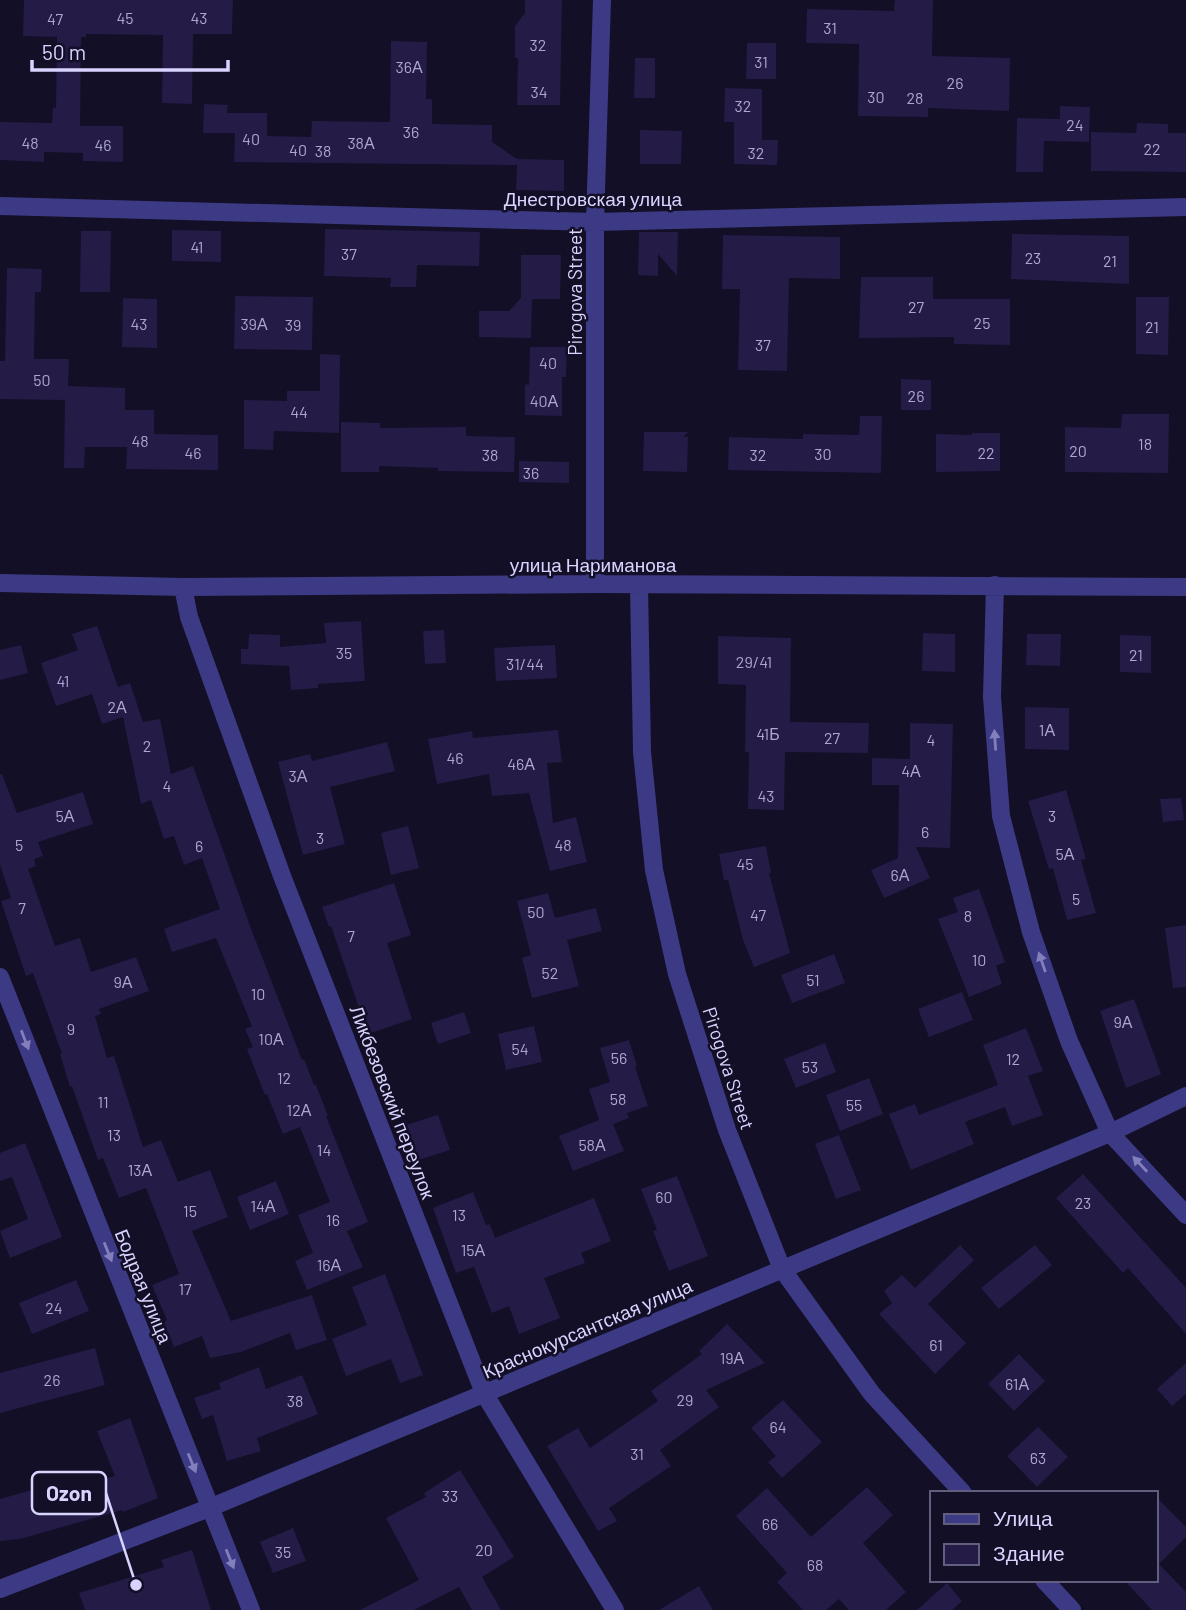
<svg xmlns="http://www.w3.org/2000/svg" width="1186" height="1610" font-family="Barlow,sans-serif">
<style>
.building{fill:#241b47}
.lines{fill:none;stroke-linecap:round;stroke-linejoin:round}
.minor{stroke:#3d3a85;stroke-width:18}
.oneway{fill:#837fbc}
.labels{text-anchor:middle;dominant-baseline:central;stroke-width:5;stroke-linejoin:round;paint-order:stroke}
.number-label{font-size:16px;fill:#aca6d1}
.street-label{font-size:19px;fill:#d9d4ff;stroke:#130f26}
.leader{fill:none;stroke:#d9d4ff;stroke-width:2.5}
.callout-dot{fill:#d9d4ff;stroke:#130f26;stroke-width:2.5}
.callout{fill:#130f26;stroke:#d9d4ff;stroke-width:2.5}
.callout-label{font-size:21px;text-anchor:middle;font-weight:bold;fill:#d9d4ff}
</style>
<rect width="100%" height="100%" fill="#130f26"/>
<path class="building" d="M24,0H233L232,34H193L192,104L162,103L163,35L86,34V37H81L80,126H123V162L83,161V153L44,152V162L0,160V122L52,123L53,107L56,108L57,37L23,36Z
M525,0H562L560,105H517L518,58H515V26L525,13Z
M895,0H933L932,56L1010,58L1009,111L928,108V117L858,116L859,44L806,43L807,9L894,11Z
M391,41L427,42L426,99H432V124L492,125V142L517,159L564,160V191L516,190L517,165L234,162L235,133H203L204,104L228,105L227,113H267V136L311,137L312,121L390,122Z
M747,43H776V79H746Z
M635,58H655V98H634Z
M725,88L762,89V140H778L777,165L734,164V122H724Z
M1060,106L1090,107L1089,142L1044,141L1043,172H1016L1017,118L1060,119Z
M1137,123L1168,124V133H1186V172L1091,171V132L1136,133Z
M640,130L682,131L681,164H640Z
M325,229L480,232L479,266L417,265L416,287H390L391,278L324,276Z
M172,230L221,231V262L172,261Z
M81,231H111L110,292H80Z
M639,232H678L677,276L658,254V276L638,275Z
M1012,234L1129,236V284L1011,279Z
M723,235L840,237V279L789,278L787,371L738,370L740,289H722Z
M521,255H561L560,299H532L531,338L479,337V311H509L521,298Z
M7,268L42,269L41,292H35L34,359H69L68,386L125,388V410H154V434L218,435V470L126,469L127,447H85L84,468H64L65,400L0,399V361H5Z
M861,277H933V299H1010V345L954,344V337L859,338Z
M235,296L313,297L312,350L234,349Z
M1136,297H1169L1168,355L1136,354Z
M123,298L157,299V348L122,347Z
M530,347H567L566,377H562V416L525,415V384L529,385Z
M320,354L340,355L339,433L274,431L273,450L244,449V400L287,401V391H320Z
M901,379L931,380V410H901Z
M1122,414H1169L1168,473L1065,472V427L1121,428Z
M860,416H882L881,473L728,470L729,437L803,439V434L859,435Z
M341,422L380,423V428L466,427V436L515,437L514,472L438,471V468L379,466V472H341Z
M644,432H688L683,437H688L687,472L643,471Z
M972,433H1000V471L936,472V434L972,435Z
M519,461L569,462V483L519,482Z
M361,621L365,681L318,684V688L291,690L289,666L241,664V649H248L249,634L280,635V647L326,643L324,623Z
M97,626L118,687L130,683L143,722L160,719L171,774L193,766L250,926L302,1060L304,1059L314,1085H316L328,1116H326L368,1222L347,1231L363,1267L307,1290L295,1261L313,1253L298,1215L330,1202L300,1127L283,1134L267,1094L265,1095L247,1049L253,1047L245,1029L252,1026L216,938L172,952L164,929L220,909L202,858L184,865L174,836L164,839L151,800L141,804L123,717L102,724L92,694L56,706L41,663L78,650L72,634Z
M444,630L446,663L425,664L423,631Z
M923,633L955,634V672L922,671Z
M1027,634H1061L1060,666L1026,665Z
M1120,635L1151,636V673L1120,672Z
M718,636L791,638L790,722L869,723L868,753L785,752L784,810L748,809L749,752H745L746,685L718,684Z
M21,645L28,673L0,680V650Z
M555,645L557,678L496,681L494,648Z
M1025,707L1069,708V750L1025,749Z
M910,723L953,724L950,848L916,847L930,878L884,898L871,870L898,858L899,785H872V758L910,759Z
M558,730L562,762L547,763L553,823L576,817L587,862L550,871L529,793L492,796L489,774L437,784L428,739L472,731L473,738Z
M387,742L395,771L330,787L345,844L303,855L278,762L310,754L312,761Z
M0,774H2L17,813L83,792L93,824L38,842L43,856L34,859L36,866L28,869L55,946L80,938L91,972L136,957L149,991L99,1009L101,1014L95,1016L107,1058L114,1056L143,1147L161,1140L178,1182L210,1170L228,1217L192,1231L231,1321L312,1295L327,1340L296,1350L290,1333L241,1352L210,1358L202,1336L174,1347L164,1322L167,1320L152,1285L179,1274L146,1188L119,1198L103,1158L98,1160L72,1086L70,1087L60,1054H62L33,973L26,976L1,901L11,898L0,865Z
M1066,790L1086,859L1081,860L1096,913L1067,920L1053,868L1049,869L1028,801Z
M1181,798L1184,820L1163,822L1160,799Z
M408,826L419,868L391,875L381,833Z
M766,846L771,873H769L790,953L754,967L743,940L728,880H724L719,854Z
M394,883L411,935L387,943L412,1019L368,1034L331,926L329,927L322,907Z
M979,889L1005,962L996,966L1002,984L969,997L938,919L958,912L953,898Z
M548,893L555,918L596,908L602,931L567,940L579,986L532,998L522,958L531,955L517,901Z
M1186,925V987L1173,988L1165,928Z
M834,954L845,983L792,1003L781,975Z
M962,992L973,1020L929,1037L918,1009Z
M1134,999L1161,1074L1126,1088L1100,1011Z
M464,1012L471,1033L438,1044L431,1023Z
M534,1026L542,1062L506,1070L498,1034Z
M1026,1028L1043,1071L1028,1076L1043,1115L1012,1126L1005,1107L965,1122L974,1144L911,1170L889,1114L915,1104L919,1115L998,1085L983,1045Z
M629,1040L637,1066L635,1067L648,1106L627,1113L629,1118L613,1124L624,1151L573,1171L559,1136L599,1120L589,1089L610,1082L600,1048Z
M825,1043L836,1072L796,1088L784,1059Z
M869,1078L883,1114L840,1131L826,1095Z
M438,1115L450,1150L415,1161L403,1126Z
M839,1135L861,1190L836,1199L815,1144Z
M25,1143L62,1237L10,1258L0,1231L28,1219L12,1177L0,1181V1153Z
M1083,1174L1186,1288V1334L1128,1268L1123,1273L1056,1198Z
M677,1176L708,1256L669,1271L653,1231L657,1230L641,1189Z
M276,1181L289,1214L250,1230L237,1197Z
M473,1192L486,1225L490,1224L495,1238L594,1198L611,1241L581,1253L585,1263L544,1278L560,1318L519,1334L509,1306L492,1313L474,1267L456,1273L433,1208Z
M960,1245L974,1260L928,1304L966,1343L935,1374L879,1314L892,1303L884,1291L902,1275L915,1288Z
M1035,1245L1052,1265L999,1309L981,1288Z
M385,1274L423,1375L400,1383L391,1359L346,1376L332,1339L367,1325L352,1287Z
M76,1280L89,1311L32,1334L19,1303Z
M727,1324L765,1363L706,1390L719,1407L660,1450L671,1466L609,1508L617,1521L598,1531L547,1446L578,1428L590,1448L658,1401L651,1391L702,1354L699,1351Z
M95,1348L105,1385L0,1413V1373Z
M1019,1354L1045,1381L1014,1411L988,1384Z
M1186,1363V1394L1172,1406L1157,1389Z
M259,1367L266,1389L302,1375L318,1414L257,1438L261,1451L227,1461L213,1415L202,1419L194,1398L221,1389L219,1383Z
M783,1400L822,1442L782,1478L768,1462L776,1456L751,1428Z
M130,1418L158,1498L123,1512L122,1510L20,1539L0,1541V1499L39,1488L42,1497L115,1476L97,1431Z
M1038,1427L1068,1457L1037,1487L1007,1456Z
M460,1470L514,1557L482,1577L501,1610H472L459,1587L414,1610H360L419,1580L386,1518L426,1497L424,1493Z
M867,1487L893,1515L863,1543L906,1592L886,1610H849L839,1599L826,1610H803L777,1582L787,1573L736,1516L767,1488L811,1537Z
M1156,1497L1186,1527V1537L1159,1564L1186,1592V1610H1152L1124,1580H1156Z
M293,1528L306,1561L273,1573L260,1542Z
M192,1550L211,1610H85L79,1593L164,1567L161,1560Z
M947,1583L962,1601L952,1610H917Z
M699,1586L713,1610H659Z"/>
<g class="lines">
<path class="minor" d="M0,206L595,222L1186,207
M0,583L183,587L595,584L1186,587
M595,584V222L602,0
M995,585L992,697L1001,816L1031,932L1069,1041L1110,1133L1186,1215
M639,586L642,752L654,870L677,974L727,1130L782,1269L872,1394L963,1493
M183,587L189,617L282,876L484,1393L615,1610
M0,977L251,1610
M1044,1580L1072,1610
M0,1589L209,1508L1110,1133L1186,1096"/>
</g>
<defs><path id="oneway-solid" d="M-6-.8H1V-3.2L6.5 0L1 3.2V.8H-6Z" transform="scale(1.75)"/></defs>
<g class="oneway">
<use href="#oneway-solid" transform="translate(995 740) rotate(-94)"/>
<use href="#oneway-solid" transform="translate(1042 962) rotate(-109)"/>
<use href="#oneway-solid" transform="translate(25 1040) rotate(69)"/>
<use href="#oneway-solid" transform="translate(1140 1164) rotate(-133)"/>
<use href="#oneway-solid" transform="translate(108 1252) rotate(68)"/>
<use href="#oneway-solid" transform="translate(192 1463) rotate(68)"/>
<use href="#oneway-solid" transform="translate(230 1559) rotate(68)"/>
</g>
<g class="labels">
<g class="number-label">
<text x="125" y="17">45</text>
<text x="199" y="17">43</text>
<text x="55" y="18">47</text>
<text x="830" y="27">31</text>
<text x="538" y="44">32</text>
<text x="761" y="61">31</text>
<text x="409" y="66">36А</text>
<text x="955" y="82">26</text>
<text x="539" y="91">34</text>
<text x="876" y="96">30</text>
<text x="915" y="97">28</text>
<text x="743" y="105">32</text>
<text x="1075" y="124">24</text>
<text x="411" y="131">36</text>
<text x="251" y="138">40</text>
<text x="30" y="142">48</text>
<text x="361" y="142">38А</text>
<text x="103" y="144">46</text>
<text x="1152" y="148">22</text>
<text x="298" y="149">40</text>
<text x="323" y="150">38</text>
<text x="756" y="152">32</text>
<text x="197" y="246">41</text>
<text x="349" y="253">37</text>
<text x="1033" y="257">23</text>
<text x="1110" y="260">21</text>
<text x="916" y="306">27</text>
<text x="982" y="322">25</text>
<text x="139" y="323">43</text>
<text x="254" y="323">39А</text>
<text x="293" y="324">39</text>
<text x="1152" y="326">21</text>
<text x="763" y="344">37</text>
<text x="548" y="362">40</text>
<text x="42" y="379">50</text>
<text x="916" y="395">26</text>
<text x="544" y="400">40А</text>
<text x="299" y="411">44</text>
<text x="140" y="440">48</text>
<text x="1145" y="443">18</text>
<text x="1078" y="450">20</text>
<text x="193" y="452">46</text>
<text x="986" y="452">22</text>
<text x="823" y="453">30</text>
<text x="490" y="454">38</text>
<text x="758" y="454">32</text>
<text x="531" y="472">36</text>
<text x="344" y="652">35</text>
<text x="1136" y="654">21</text>
<text x="754" y="661">29/41</text>
<text x="525" y="663">31/44</text>
<text x="63" y="680">41</text>
<text x="117" y="706">2А</text>
<text x="1047" y="729">1А</text>
<text x="768" y="733">41Б</text>
<text x="832" y="737">27</text>
<text x="931" y="739">4</text>
<text x="147" y="745">2</text>
<text x="455" y="757">46</text>
<text x="521" y="763">46А</text>
<text x="911" y="770">4А</text>
<text x="298" y="775">3А</text>
<text x="167" y="785">4</text>
<text x="766" y="795">43</text>
<text x="65" y="815">5А</text>
<text x="1052" y="815">3</text>
<text x="925" y="831">6</text>
<text x="320" y="837">3</text>
<text x="19" y="844">5</text>
<text x="563" y="844">48</text>
<text x="199" y="845">6</text>
<text x="1065" y="853">5А</text>
<text x="745" y="863">45</text>
<text x="900" y="874">6А</text>
<text x="1076" y="898">5</text>
<text x="22" y="907">7</text>
<text x="536" y="911">50</text>
<text x="758" y="914">47</text>
<text x="968" y="915">8</text>
<text x="351" y="935">7</text>
<text x="979" y="959">10</text>
<text x="550" y="972">52</text>
<text x="813" y="979">51</text>
<text x="123" y="981">9А</text>
<text x="258" y="993">10</text>
<text x="1123" y="1021">9А</text>
<text x="71" y="1028">9</text>
<text x="271" y="1038">10А</text>
<text x="520" y="1048">54</text>
<text x="619" y="1057">56</text>
<text x="1013" y="1058">12</text>
<text x="810" y="1066">53</text>
<text x="284" y="1077">12</text>
<text x="618" y="1098">58</text>
<text x="103" y="1101">11</text>
<text x="854" y="1104">55</text>
<text x="299" y="1109">12А</text>
<text x="114" y="1134">13</text>
<text x="592" y="1144">58А</text>
<text x="324" y="1149">14</text>
<text x="140" y="1169">13А</text>
<text x="664" y="1196">60</text>
<text x="1083" y="1202">23</text>
<text x="263" y="1205">14А</text>
<text x="190" y="1210">15</text>
<text x="459" y="1214">13</text>
<text x="333" y="1219">16</text>
<text x="473" y="1249">15А</text>
<text x="329" y="1264">16А</text>
<text x="185" y="1288">17</text>
<text x="54" y="1307">24</text>
<text x="936" y="1344">61</text>
<text x="732" y="1357">19А</text>
<text x="52" y="1379">26</text>
<text x="1017" y="1383">61А</text>
<text x="685" y="1399">29</text>
<text x="295" y="1400">38</text>
<text x="778" y="1426">64</text>
<text x="637" y="1453">31</text>
<text x="1038" y="1457">63</text>
<text x="450" y="1495">33</text>
<text x="770" y="1523">66</text>
<text x="484" y="1549">20</text>
<text x="283" y="1551">35</text>
<text x="815" y="1564">68</text>
</g>
<g class="street-label">
<text x="593" y="198">Днестровская улица</text>
<text transform="translate(574 292) rotate(-90)">Pirogova Street</text>
<text x="593" y="564">улица Нариманова</text>
<text transform="translate(729 1068) rotate(72)">Pirogova Street</text>
<text transform="translate(393 1102) rotate(69)">Ликбезовский переулок</text>
<text transform="translate(144 1286) rotate(68)">Бодрая улица</text>
<text transform="translate(587 1328) rotate(-23)">Краснокурсантская улица</text>
</g>
</g>
<path class="leader" d="M136 1585L106 1493"/>
<circle class="callout-dot" cx="136" cy="1585" r="7"/>
<rect class="callout" x="32" y="1472" width="74" height="42" rx="7"/>
<g class="callout-label">
<text x="69" y="1501">Ozon</text>
</g>
<rect x="930" y="1491" width="228" height="91" fill="#130f26" stroke="#625e7d" stroke-width="2"/>
<rect x="944" y="1514" width="35" height="10" fill="#3d3a85" stroke="#625e7d" stroke-width="2"/>
<text x="993" y="1526" font-size="21" fill="#d9d4ff">Улица</text>
<rect x="944" y="1544" width="35" height="21" fill="#241b47" stroke="#625e7d" stroke-width="2"/>
<text x="993" y="1561" font-size="21" fill="#d9d4ff">Здание</text>
<path d="M32 60v10h196v-10" fill="none" stroke="#d9d4ff" stroke-width="3.5"/>
<text x="42" y="60" font-size="21" fill="#d9d4ff" stroke="#130f26" stroke-width="5" paint-order="stroke">50 m</text>
</svg>
